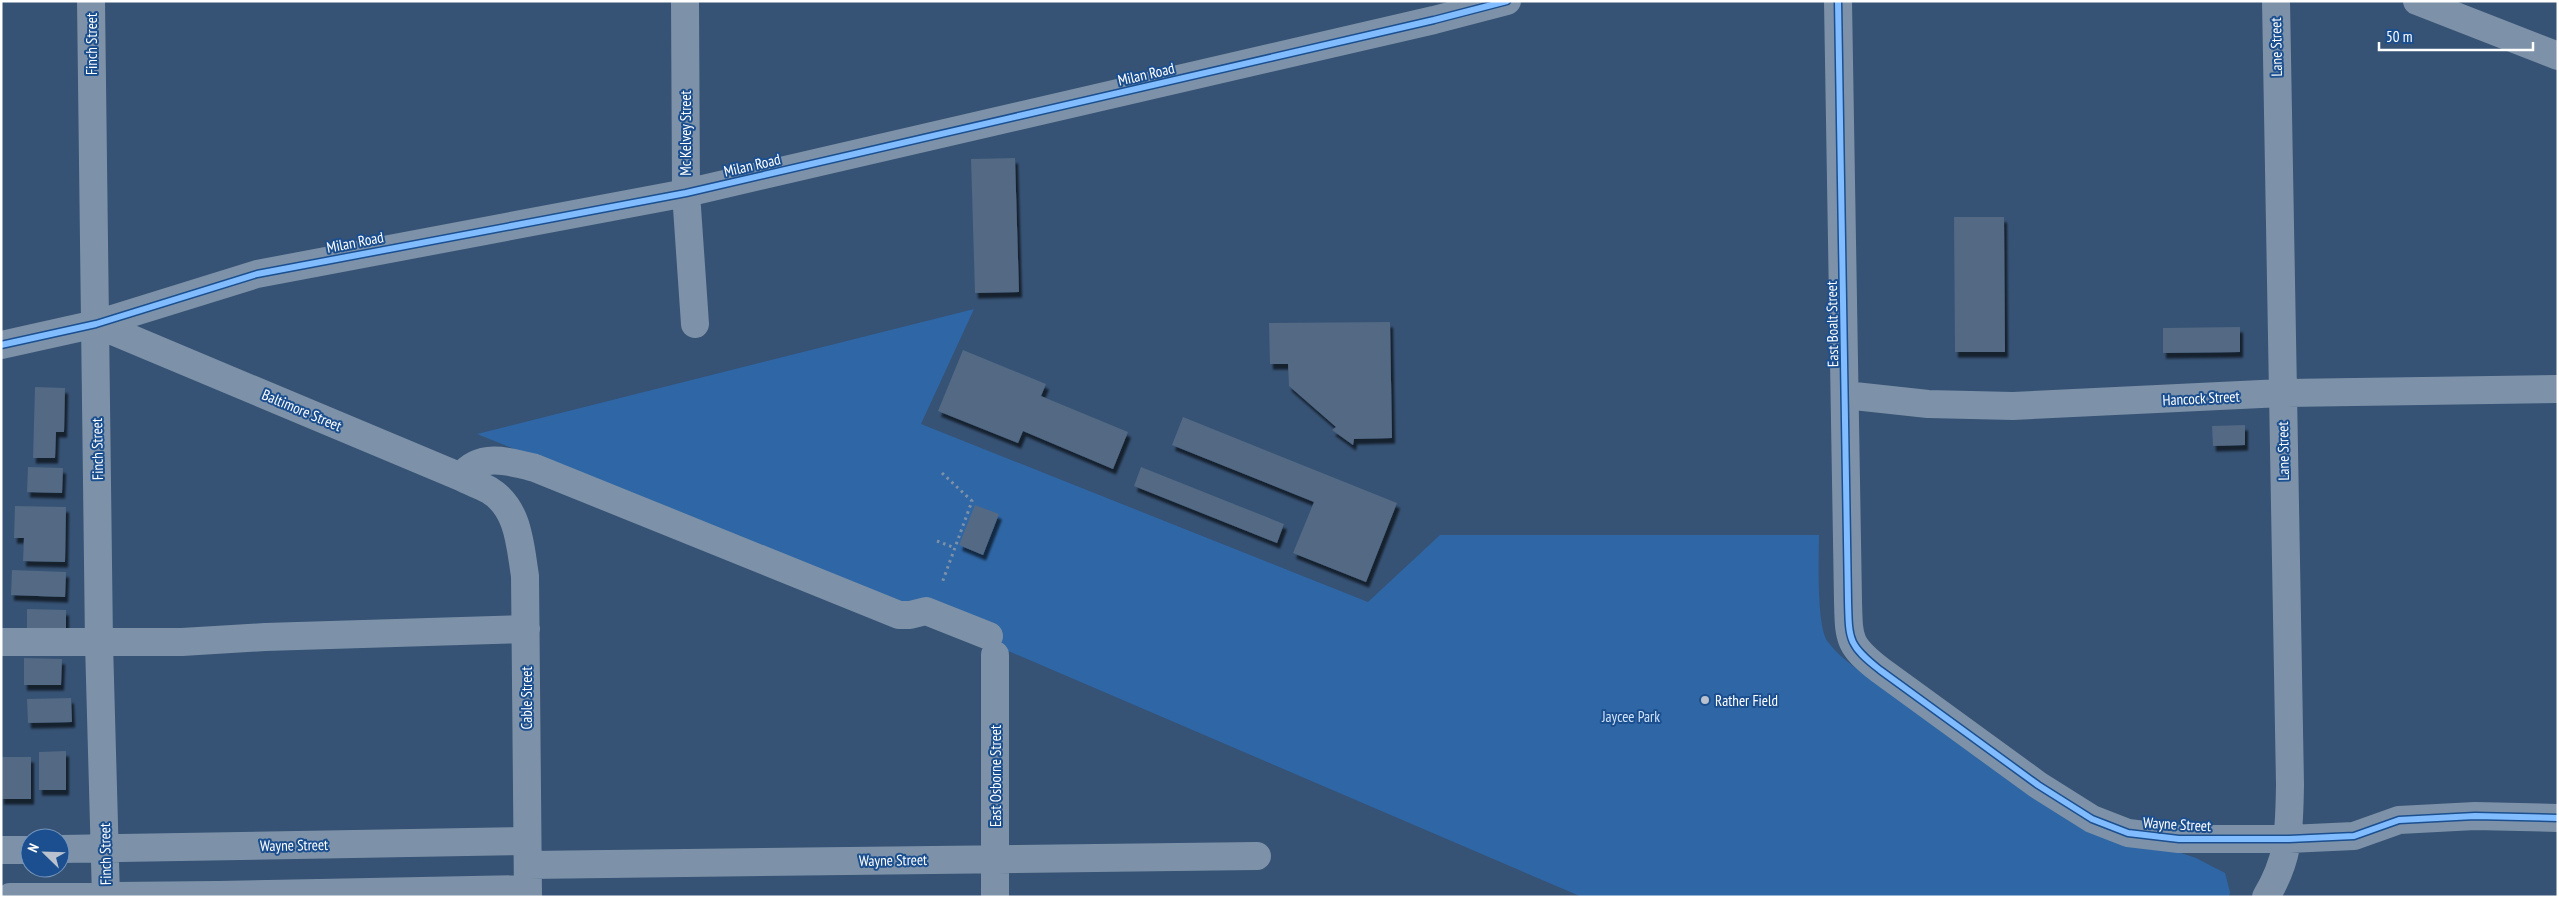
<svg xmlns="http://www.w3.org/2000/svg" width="2559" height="898" font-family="'PT Sans Narrow',sans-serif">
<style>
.green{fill:#2f66a5}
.building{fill:#526984;filter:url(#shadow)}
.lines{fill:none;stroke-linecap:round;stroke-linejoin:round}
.path{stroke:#7d92a8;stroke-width:3;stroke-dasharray:2.5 4;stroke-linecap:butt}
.minor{stroke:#7d92a8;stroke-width:28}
.cycleway-casing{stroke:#1b4f8f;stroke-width:9}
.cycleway{stroke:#80bcff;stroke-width:6}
.poi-dot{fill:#b9c2ce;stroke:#1b4f8f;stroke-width:2}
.labels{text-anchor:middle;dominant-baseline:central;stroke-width:4;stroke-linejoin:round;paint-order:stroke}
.street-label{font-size:15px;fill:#fff;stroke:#1b4f8f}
.poi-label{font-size:15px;fill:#fff;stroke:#1b4f8f;text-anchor:start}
.park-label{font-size:15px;fill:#cfe3fa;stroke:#1b4f8f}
</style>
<defs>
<filter id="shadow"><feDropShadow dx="3" dy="5.5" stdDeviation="1" flood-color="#0009"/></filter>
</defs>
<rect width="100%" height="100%" fill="#365274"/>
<path class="green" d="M974,309L921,424L1368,602L1440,535H1819C1819,557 1816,627 1828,642C1843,662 1868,676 1887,691L2178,852L2196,858L2225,873L2230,892L2229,897H1582L901,605L477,434Z"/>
<path class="building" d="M1015,158L1019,292L975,293L971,159Z
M1954,217H2004L2005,352H1955Z
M1390,322L1392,438L1354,439L1353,445L1332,430L1336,427L1289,386L1288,364H1270L1269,323Z
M2240,327V352L2163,353V328Z
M963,350L1046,384L1041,396L1128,432L1113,469L1023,431L1018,443L938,411Z
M35,387L65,388L64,432H56L55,458H33Z
M1183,417L1397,503L1366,582L1293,553L1314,502L1172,445Z
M2245,425V445L2213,446L2212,426Z
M28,467L63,468L62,493L27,492Z
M1141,467L1284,524L1277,543L1134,486Z
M975,505L999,514L983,555L959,545Z
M15,506L66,507L65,562L23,561L24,538H14Z
M12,570L66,572L65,597L11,595Z
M27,609L66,610V636H27Z
M24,658L62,659L61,685H24Z
M71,698L72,722L28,723L27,699Z
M66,751V790H39V752Z
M1,757H31V799H1Z"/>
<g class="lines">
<path class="path" d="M942,473L972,501L942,583
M937,541L955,548"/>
<path class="minor" d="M91,1L99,643L106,897
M685,1L686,193L695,324
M1838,1L1848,601C1849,640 1848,645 1880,670L2038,785L2092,819L2128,833L2179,839H2289L2354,836L2399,820L2475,816L2558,818
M2417,1L2558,56
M96,324L461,477C470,482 480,485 489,490C519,508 520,545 525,576L528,897
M1,345L96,324L257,274L686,193L1434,20L1507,1
M1845,395L1928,404L2013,406L2282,393L2558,389
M461,477C479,452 509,461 535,468L899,615H910L926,611L989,636
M1,642H182L265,637L526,629
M60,849L527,841
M1,850H30
M529,865L1257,856
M10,897L218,895L528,889
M995,897V655
M2266,897C2290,857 2289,830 2290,785L2276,1"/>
<g class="cycleway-casing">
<path id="cycleway" d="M1838,1L1848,601C1849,640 1848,645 1880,670L2038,785L2092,819L2128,833L2179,839H2289L2354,836L2399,820L2475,816L2558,818
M1,345L96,324L257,274L686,193L1434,20L1507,1"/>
</g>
<use href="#cycleway" class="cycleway"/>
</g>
<circle class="poi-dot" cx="1705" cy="700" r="5"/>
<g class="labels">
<g class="street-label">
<text transform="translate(91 44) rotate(-90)">Finch Street</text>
<text transform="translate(2276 47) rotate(-91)">Lane Street</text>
<text transform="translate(1146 74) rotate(-13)">Milan Road</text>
<text transform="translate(685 133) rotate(-90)">Mc Kelvey Street</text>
<text transform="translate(752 165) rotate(-13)">Milan Road</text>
<text transform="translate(355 242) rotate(-11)">Milan Road</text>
<text transform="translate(1832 324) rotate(-91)">East Boalt Street</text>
<text transform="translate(2201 398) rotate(-3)">Hancock Street</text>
<text transform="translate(302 410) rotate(23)">Baltimore Street</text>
<text transform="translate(97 449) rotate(-91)">Finch Street</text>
<text transform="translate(2283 451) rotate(-91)">Lane Street</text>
<text transform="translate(526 698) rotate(-90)">Cable Street</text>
<text transform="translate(995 776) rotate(-90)">East Osborne Street</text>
<text transform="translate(2177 824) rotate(3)">Wayne Street</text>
<text transform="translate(294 845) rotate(-1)">Wayne Street</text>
<text transform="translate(105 854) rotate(-91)">Finch Street</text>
<text transform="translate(893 860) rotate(-1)">Wayne Street</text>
</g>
<g class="poi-label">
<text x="1715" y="700">Rather Field</text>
</g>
<g class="park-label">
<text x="1631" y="716">Jaycee Park</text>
</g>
</g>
<rect width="2559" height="898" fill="none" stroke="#ffffff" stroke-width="5"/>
<g transform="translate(45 853) rotate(293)"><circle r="24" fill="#1b4f8f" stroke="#7695bc"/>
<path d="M0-4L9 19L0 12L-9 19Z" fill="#b9c2ce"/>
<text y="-8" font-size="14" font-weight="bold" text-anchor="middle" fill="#ffffff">N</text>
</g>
<path d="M2379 42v8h154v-8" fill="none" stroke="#ffffff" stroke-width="2.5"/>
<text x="2386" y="42" font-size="15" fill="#ffffff" stroke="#1b4f8f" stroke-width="4" paint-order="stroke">50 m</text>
</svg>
